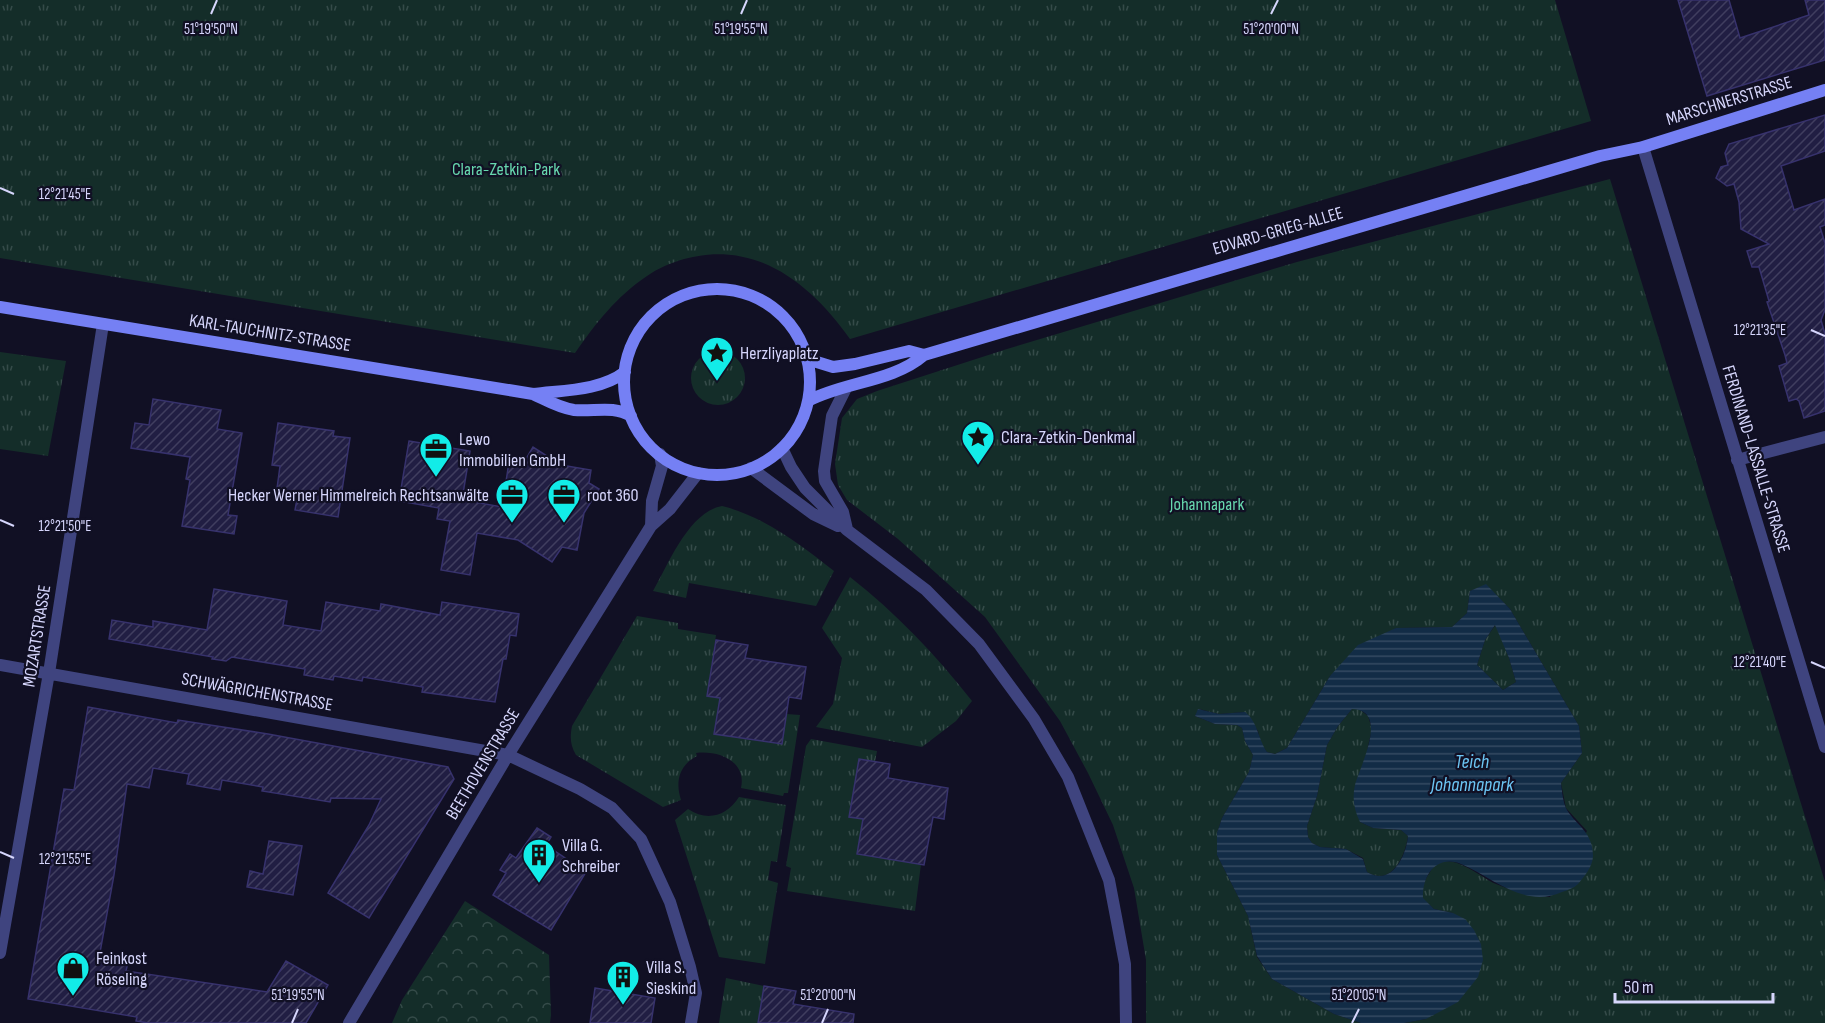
<svg xmlns="http://www.w3.org/2000/svg" width="1825" height="1023" font-family="'Sofia Sans Condensed',sans-serif">
<style>
.grass{fill:url(#grass-tufts)}
.forest{fill:url(#forest-crowns)}
.water{fill:url(#water-rules);fill-rule:evenodd}
.building{fill:url(#building-hatch);stroke:#37326d;stroke-width:1.5}
.lines{fill:none;stroke-linecap:round;stroke-linejoin:round}
.minor{stroke:#3f447f;stroke-width:12}
.tertiary{stroke:#3f447f;stroke-width:12}
.secondary{stroke:#7580f4;stroke-width:12}
.ticks{fill:none;stroke:#d6d6fc;stroke-width:2}
.labels{text-anchor:middle;dominant-baseline:central;stroke-width:4.5;stroke-linejoin:round;paint-order:stroke}
.street-label{font-size:18px;fill:#d6d6fc;stroke:#111024}
.park-label{font-size:18px;fill:#67d7ae;stroke:#111024}
.poi-label{font-size:18px;fill:#d6d6fc;stroke:#111024;text-anchor:start}
.water-label{font-size:20px;font-style:italic;fill:#6cc5f4;stroke:#111024}
.ticks-label{font-size:15px;text-anchor:middle;fill:#d6d6fc;stroke:#111024;stroke-width:4.5;stroke-linejoin:round;paint-order:stroke}
</style>
<defs>
<pattern id="grass-tufts" width="24" height="20" patternUnits="userSpaceOnUse" patternTransform="scale(1.5)"><rect width="24" height="20" fill="#142d29"/><path d="M3 7l-1-3M5 7V3M7 7l1-3M15 17l-1-3M17 17v-4M19 17l1-3" fill="none" stroke="#354b49"/></pattern>
<pattern id="forest-crowns" width="20" height="18" patternUnits="userSpaceOnUse" patternTransform="scale(1.5)"><rect width="20" height="18" fill="#142d29"/><path d="M2 6a3 3 0 1 1 6 0M12 15a3 3 0 1 1 6 0" fill="none" stroke="#354b49"/></pattern>
<pattern id="water-rules" width="6" height="5" patternUnits="userSpaceOnUse" patternTransform="scale(1.5)"><rect width="6" height="5" fill="#122c46"/><path d="M0 2.5h6" fill="none" stroke="#344a62"/></pattern>
<pattern id="building-hatch" width="6" height="6" patternUnits="userSpaceOnUse" patternTransform="scale(1.5)"><rect width="6" height="6" fill="#211e43"/><path d="M-1 1l2-2M0 6l6-6M5 7l2-2" fill="none" stroke="#403e5f"/></pattern>
</defs>
<rect width="100%" height="100%" fill="#111024"/>
<path class="grass" d="M0,0H1555L1591,121L850,339C811,284 756,239 684,259C671,263 658,268 647,276C616,297 596,323 575,353L0,258Z
M1610,179L1825,882V1023H1404L1426,1019L1453,913L1434,909L1422,898C1422,887 1424,881 1430,872C1445,845 1478,876 1496,884C1514,892 1531,895 1550,897L1587,831L1566,808L1561,783L1582,753L1579,726L1510,609L1486,585L1470,591L1467,613L1452,627L1396,628L1330,676L1287,748L1275,754L1267,752L1261,744L1258,731L1245,712L1219,714L1199,709L1195,716L1215,724L1237,725L1242,728L1245,741L1253,755L1249,772L1222,818L1217,833V855L1248,916L1257,957L1272,979L1334,1014L1361,1023H1146V960L1134,888L1113,825L1088,773L1060,721L985,617L898,539L847,500L838,485L835,464L842,418L857,399L877,391L1007,349L1297,262Z
M691 378a27 27 0 1 1 54 0a27 27 0 1 1-54 0Z
M0,352L66,361L48,456L0,449Z
M722,506C763,516 801,545 834,571L816,606L689,583L686,598L653,591C669,563 689,512 722,506Z
M850,577C896,613 936,655 972,701L956,721L922,747L816,727L833,704L842,658L822,628Z
M637,616L678,623V629L716,635L707,696L720,698L715,734L782,744L786,714L800,715L788,793H784L783,796L741,788C747,761 718,750 696,753L697,756C679,765 675,782 681,800L663,807L576,755C570,745 570,737 572,726Z
M1496,624L1509,658L1516,682L1503,690L1477,665L1485,640Z
M1352,709H1359L1368,716L1372,729L1368,746L1360,822L1373,828L1401,830L1408,836C1405,857 1391,887 1367,872L1363,858L1346,849L1320,847L1312,843L1308,837L1307,826L1317,796L1327,745L1338,726Z
M811,739L877,751L875,762L859,760L850,817L863,819L857,854L921,864L915,911L787,891L791,868L786,866L806,746Z
M739,797L786,805L777,862L771,861L768,880L778,883L765,964L719,957L675,820L688,809C707,822 727,816 739,797Z
M726,978L764,986L758,1023H719Z"/>
<path class="forest" d="M465,901L549,955L551,1015L550,1023H392L402,1000Z"/>
<path class="water" d="M1486,584L1510,609L1579,726L1582,753L1561,783C1562,791 1563,803 1567,810C1577,826 1593,832 1593,856C1593,866 1584,877 1578,884C1574,888 1568,890 1562,892C1524,909 1494,878 1461,864C1436,854 1422,876 1423,898L1434,909L1453,913L1465,919L1474,930L1481,944L1483,960L1478,977L1458,1002L1426,1019L1404,1023H1361L1334,1014L1272,979L1257,956L1248,916L1217,855V833L1222,818L1249,772L1253,755L1245,741L1242,728L1237,725L1215,724L1195,716L1198,709L1219,714L1245,712C1258,722 1258,739 1267,752L1275,754L1287,748L1330,676L1358,645L1396,628L1452,627L1467,613L1470,591ZM1495,625L1509,658L1516,682L1503,690L1477,665L1485,640ZM1352,709C1390,710 1360,766 1355,785C1352,798 1354,810 1360,822L1373,828L1401,830L1408,836C1406,857 1391,887 1367,872L1363,859L1346,849L1320,847L1312,843L1308,837L1307,826L1317,796L1327,745L1338,726Z"/>
<path class="building" d="M1678,0H1729L1740,38L1809,15L1805,0H1825V60L1707,96Z
M1825,115V151L1781,166L1794,210L1825,199V225L1820,227L1825,243V310L1821,320L1825,334V411L1804,418L1799,401L1796,399L1789,401L1779,366L1787,363L1785,355L1767,302L1769,301L1759,267H1752L1747,251L1769,244L1741,229L1739,202L1734,184L1727,186L1716,178L1721,167L1728,165L1725,153L1729,144Z
M153,399L221,410L217,429L242,433L228,515L237,516L234,534L182,526L190,480L186,479L190,457L131,448L135,423L149,425Z
M278,423L334,431L333,436L350,438L338,517L295,510L297,499L276,496L280,466L272,465Z
M409,441L470,451L462,500L502,507L510,456L526,459L533,447L561,465L591,470L589,483L599,489L584,513L577,550L562,547L552,562L518,540L477,533L470,575L441,570L450,521L437,519L439,508L399,501Z
M214,589L287,601L283,625L321,631L326,602L380,611L381,604L440,615L442,602L519,614L516,636L510,635L506,659H503L495,702L422,692L423,687L363,677L362,681L334,676L333,680L304,675L305,669L232,657L226,661L212,659L213,657L109,639L112,620L153,627V621L207,630Z
M716,640L748,645L745,658L806,667L801,699L789,697L782,744L714,734L720,698L707,696Z
M88,707L177,723L178,720L268,734L448,767L454,779L369,918L328,893L369,825L381,799L331,798L330,802L262,791L263,787L222,780L220,790L187,784L189,774L153,768L149,788L127,784L114,875L99,958L128,962L126,971L267,992L286,961L328,985L306,1023H148L136,1021L137,1017L28,999L64,789L74,790Z
M859,759L890,764L888,778L948,788L944,819L933,817L924,865L857,854L863,819L849,817Z
M537,828L551,837L546,845L586,872L551,930L493,895L506,873L500,870L510,854L516,858Z
M269,841L302,846L293,895L247,887L250,871L263,874Z
M764,986L796,991L793,1004L854,1014L853,1023H758Z
M595,988L655,998L651,1023H590Z"/>
<g class="lines">
<path class="minor" d="M1643,147L1825,747
M1737,460L1825,437
M651,526L652,501L662,466L660,454
M0,665L508,755L580,789L612,808L641,839L670,902L690,967L696,993L691,1023
M0,953L49,673L103,324
M349,1023L508,755L651,526L670,509L698,473"/>
<path class="tertiary" d="M846,388L832,416L824,471L825,481L843,512L847,529
M782,448L791,467L805,488L847,530L926,590L979,644L1034,719L1068,777L1109,880L1125,964L1126,1023
M751,468L813,514L838,526"/>
<path class="secondary" d="M624 382a93 93 0 1 1 186 0a93 93 0 1 1-186 0Z
M0,307L533,394C564,390 600,391 625,372
M807,359L833,367L855,364L909,351L924,355
M533,394C546,400 559,408 574,410C594,412 613,405 631,416
M808,401C843,382 893,382 924,355L1600,156L1643,147L1825,90"/>
</g>
<path class="ticks" d="M211,14L217,0M741,14L747,0M1271,14L1278,0M0,188L14,194M1811,330L1825,336M0,520L14,526M1811,662L1825,668M0,852L14,858M292,1023L298,1009M822,1023L828,1009M1352,1023L1359,1009"/>
<defs>
<g id="sight-pin" transform="scale(1.725)"><path d="M0 17L-7.5 6A9.5 9.5 0 1 1 7.5 6Z" fill="#12ece8" stroke="#111024"/><path d="M0-6L1.8-2.2L6-1.7L2.9 1.2L3.7 5.4L0 3.3L-3.7 5.4L-2.9 1.2L-6-1.7L-1.8-2.2Z" fill="#111"/></g>
<g id="office-pin" transform="scale(1.725)"><path d="M0 17L-7.5 6A9.5 9.5 0 1 1 7.5 6Z" fill="#12ece8" stroke="#111024"/><path d="M-6-3h4V-5.5h4V-3h4V5H-6ZM-1-4.5V-3h2v-1.5ZM-6 0V1H6V0Z" fill="#111"/></g>
<g id="building-pin" transform="scale(1.725)"><path d="M0 17L-7.5 6A9.5 9.5 0 1 1 7.5 6Z" fill="#12ece8" stroke="#111024"/><path d="M-4-6H4V6H1V3H-1V6H-4ZM-2.5-4.3h1.7v1.8h-1.7ZM.8-4.3h1.7v1.8H.8ZM-2.5-1h1.7V.8h-1.7ZM.8-1h1.7V.8H.8Z" fill="#111"/></g>
<g id="shop-pin" transform="scale(1.725)"><path d="M0 17L-7.5 6A9.5 9.5 0 1 1 7.5 6Z" fill="#12ece8" stroke="#111024"/><path d="M-5-2.5h2.3a2.7 3.5 0 0 1 5.4 0H5L5.5 6h-11ZM-1.5-2.5h3a1.5 2.3 0 0 0-3 0Z" fill="#111"/></g>
</defs>
<g fill-rule="evenodd">
<use href="#sight-pin" x="717" y="353"/>
<use href="#sight-pin" x="978" y="437"/>
<use href="#office-pin" x="436" y="449"/>
<use href="#office-pin" x="512" y="495"/>
<use href="#office-pin" x="564" y="495"/>
<use href="#building-pin" x="539" y="855"/>
<use href="#shop-pin" x="73" y="968"/>
<use href="#building-pin" x="623" y="977"/>
</g>
<g class="labels">
<g class="street-label">
<text transform="translate(1729 101) rotate(-17)">MARSCHNERSTRASSE</text>
<text transform="translate(1278 231) rotate(-16)">EDVARD-GRIEG-ALLEE</text>
<text transform="translate(270 333) rotate(9)">KARL-TAUCHNITZ-STRASSE</text>
<text transform="translate(1756 459) rotate(73)">FERDINAND-LASSALLE-STRASSE</text>
<text transform="translate(37 636) rotate(-81)">MOZARTSTRASSE</text>
<text transform="translate(257 692) rotate(10)">SCHWÄGRICHENSTRASSE</text>
<text transform="translate(483 764) rotate(-59)">BEETHOVENSTRASSE</text>
</g>
<g class="park-label">
<text x="506" y="169">Clara-Zetkin-Park</text>
<text x="1207" y="504">Johannapark</text>
</g>
<g class="poi-label">
<text x="740" y="353">Herzliyaplatz</text>
<text x="1001" y="437">Clara-Zetkin-Denkmal</text>
<text x="459" y="439">Lewo<tspan x="459" dy="21">Immobilien GmbH</tspan></text>
<text x="489" y="495" text-anchor="end">Hecker Werner Himmelreich Rechtsanwälte</text>
<text x="587" y="495">root 360</text>
<text x="562" y="845">Villa G.<tspan x="562" dy="21">Schreiber</tspan></text>
<text x="96" y="958">Feinkost<tspan x="96" dy="21">Röseling</tspan></text>
<text x="646" y="967">Villa S.<tspan x="646" dy="21">Sieskind</tspan></text>
</g>
<g class="water-label">
<text x="1472" y="762">Teich<tspan x="1472" dy="23">Johannapark</tspan></text>
</g>
</g>
<g class="ticks-label">
<text x="211" y="34">51°19'50"N</text>
<text x="741" y="34">51°19'55"N</text>
<text x="1271" y="34">51°20'00"N</text>
<text x="65" y="199">12°21'45"E</text>
<text x="1760" y="335">12°21'35"E</text>
<text x="65" y="531">12°21'50"E</text>
<text x="1760" y="667">12°21'40"E</text>
<text x="65" y="864">12°21'55"E</text>
<text x="298" y="1000">51°19'55"N</text>
<text x="828" y="1000">51°20'00"N</text>
<text x="1359" y="1000">51°20'05"N</text>
</g>
<path d="M1615 993v9h158v-9" fill="none" stroke="#d6d6fc" stroke-width="3"/>
<text x="1624" y="993" font-size="18" fill="#d6d6fc" stroke="#111024" stroke-width="4.5" paint-order="stroke">50 m</text>
</svg>
